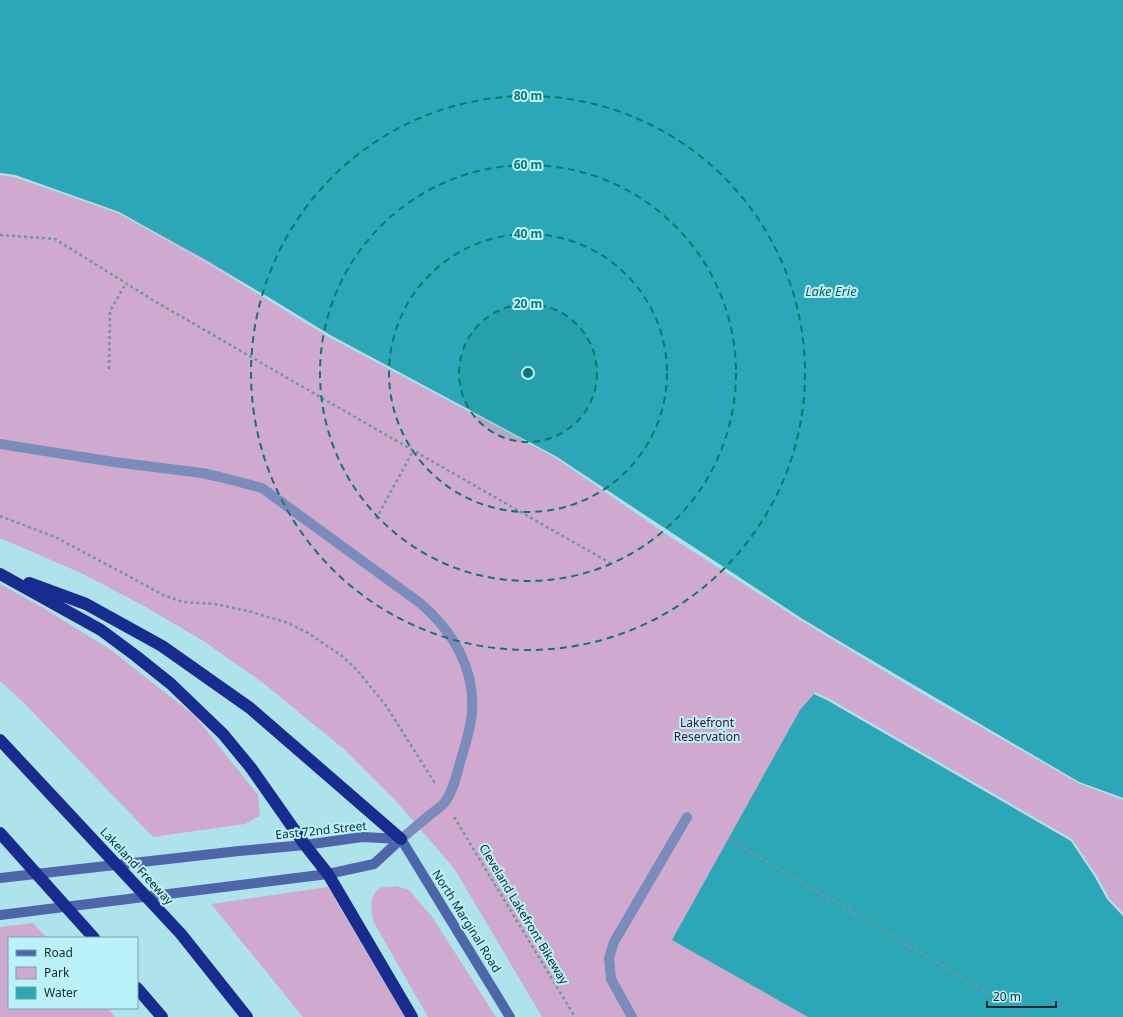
<svg xmlns="http://www.w3.org/2000/svg" width="1123" height="1017" font-family="'Noto Sans',sans-serif">
<style>
.green{fill:#d0aace}
.water{fill:#2ba7b7}
.pier{fill:#aee3eb}
.lines{fill:none;stroke-linecap:round;stroke-linejoin:round}
.path{stroke:#6f979e;stroke-width:2.5;stroke-dasharray:3 3;stroke-linecap:butt}
.lane{stroke:#7a8cbb;stroke-width:10}
.street{stroke:#7a8cbb;stroke-width:10}
.secondary{stroke:#4d66aa;stroke-width:10}
.highway{stroke:#182b8f;stroke-width:12}
.ring{fill:none;stroke:#0f766e;stroke-width:2;stroke-dasharray:7 5}
.labels{text-anchor:middle;dominant-baseline:central;stroke-width:4;stroke-linejoin:round;paint-order:stroke}
.park-label{font-size:12px;fill:#430d43;stroke:#bbf1f9}
.street-label{font-size:12px;fill:#14292d;stroke:#bbf1f9}
.water-label{font-size:13px;font-style:italic;fill:#205259;stroke:#bbf1f9}
.centre{fill:#0f766e;stroke:#bbf1f9;stroke-width:2}
.ring-label{font-size:12px;text-anchor:middle;font-weight:bold;fill:#0f766e;stroke:#bbf1f9;stroke-width:4;stroke-linejoin:round;paint-order:stroke}
</style>
<rect width="100%" height="100%" fill="#aee3eb"/>
<path class="green" d="M0,33L1123,640V1017H542L454,868L395,800L345,750L263,683L205,642L144,606L81,573L0,538Z
M0,584L42,607L111,650L195,716L258,795L260,816L245,824L153,837L25,704L0,681Z
M396,886L409,890L433,918L496,1017H428L373,921C372,911 368,895 380,888C384,886 392,887 396,886Z
M328,887L405,1017H303L211,904Z
M33,923L47,938H9V1008H108L115,1017H0V927Z"/>
<path class="water" d="M0,0H1123V798L1079,782L912,686L801,618L667,532L557,457L330,335L208,261L119,212L15,175L0,173Z
M814,694L827,700L1071,841L1095,877L1107,899L1123,916V1017H808L672,940L800,710Z"/>
<path class="pier" d="M0,173L15,175L119,212L270,298L330,335L557,457L801,618L839,641L1079,782L1123,798V800L1078,783L911,687L800,620L666,534L556,458L329,337L207,263L118,213L14,177L0,175Z
M814,692L828,698L1072,839L1097,876L1109,898L1123,913V916L1107,899L1095,877L1071,841L827,700L814,694Z"/>
<g class="lines">
<path class="path" d="M0,235L55,239L156,302L374,428L610,563
M109,369L110,311L126,283
M0,516L55,537L149,587L163,595L183,602L215,604L248,611L288,623L308,633L342,656L357,670L387,707L436,785
M376,519L413,451
M454,817L575,1017
M729,839L1028,1017"/>
<path class="lane" d="M632,1017L611,979L609,958L614,942L687,817"/>
<path class="street" d="M0,444L114,462L202,473L220,477L262,488L420,603C452,630 475,668 472,711C471,728 466,743 461,759C457,773 454,790 445,802C442,806 436,810 431,814C421,822 411,831 401,839"/>
<path class="secondary" d="M401,839L510,1017
M0,878L239,851L305,845L362,837L401,839
M0,915L328,874L374,864L401,839"/>
<path class="highway" d="M0,574L101,630L136,656L171,684L223,734L251,768L305,845L328,874L412,1017
M29,583L86,604L162,646L250,708L401,839
M0,740L181,934L247,1017
M0,833L94,938
M137,988L162,1017"/>
</g>
<circle cx="528" cy="373" r="69" fill="#0f766e" fill-opacity=".12"/>
<g class="ring">
<circle cx="528" cy="373" r="69"/>
<circle cx="528" cy="373" r="139"/>
<circle cx="528" cy="373" r="208"/>
<circle cx="528" cy="373" r="277"/>
</g>
<g class="labels">
<g class="park-label">
<text x="707" y="722">Lakefront<tspan x="707" dy="14">Reservation</tspan></text>
</g>
<g class="street-label">
<text transform="translate(321 830) rotate(-6)">East 72nd Street</text>
<text transform="translate(137 866) rotate(47)">Lakeland Freeway</text>
<text transform="translate(524 914) rotate(59)">Cleveland Lakefront Bikeway</text>
<text transform="translate(467 921) rotate(58)">North Marginal Road</text>
</g>
<g class="water-label">
<text x="831" y="291">Lake Erie</text>
</g>
</g>
<circle cx="528" cy="373" r="6" class="centre"/>
<g class="ring-label">
<text x="528" y="100">80 m</text>
<text x="528" y="169">60 m</text>
<text x="528" y="238">40 m</text>
<text x="528" y="308">20 m</text>
</g>
<rect x="8" y="937" width="130" height="72" fill="#bbf1f9" stroke="#78a1a7"/>
<rect x="16" y="950" width="20" height="6" fill="#4d66aa" stroke="#78a1a7"/>
<text x="44" y="957" font-size="12" fill="#14292d">Road</text>
<rect x="16" y="967" width="20" height="12" fill="#d0aace" stroke="#78a1a7"/>
<text x="44" y="977" font-size="12" fill="#14292d">Park</text>
<rect x="16" y="987" width="20" height="12" fill="#2ba7b7" stroke="#78a1a7"/>
<text x="44" y="997" font-size="12" fill="#14292d">Water</text>
<path d="M987 1001v6h69v-6" fill="none" stroke="#14292d" stroke-width="2"/>
<text x="993" y="1001" font-size="12" fill="#14292d" stroke="#bbf1f9" stroke-width="3" paint-order="stroke">20 m</text>
</svg>
